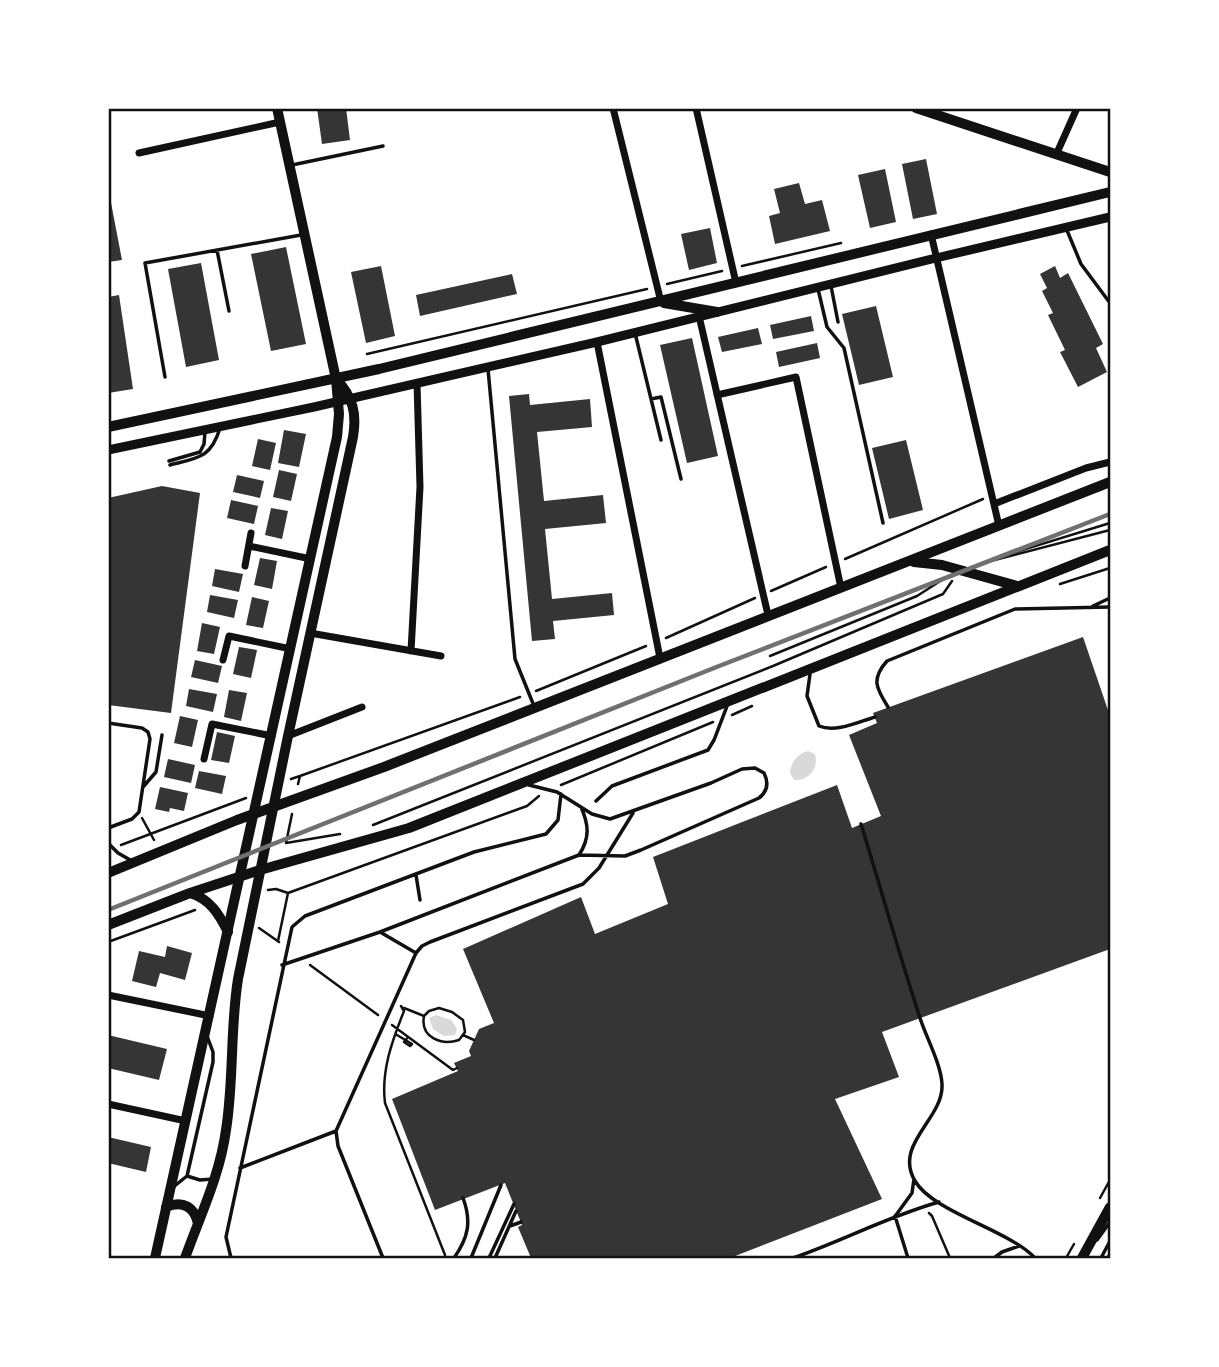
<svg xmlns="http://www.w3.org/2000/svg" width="1219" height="1367" font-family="Raleway,sans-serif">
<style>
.water{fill:#d9d9d9}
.building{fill:#353535}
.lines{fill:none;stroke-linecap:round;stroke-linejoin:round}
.path{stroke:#111;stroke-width:2.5}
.service{stroke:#111;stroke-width:3.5}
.minor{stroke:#111;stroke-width:7}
.tertiary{stroke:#111;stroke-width:9}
.secondary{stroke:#111;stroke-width:10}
.primary{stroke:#111;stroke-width:10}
.rail{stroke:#707070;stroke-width:4.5}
.neatline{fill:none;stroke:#111;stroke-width:2.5}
</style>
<rect width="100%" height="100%" fill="#fff"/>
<path class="water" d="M808,751L815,754C819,768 809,781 794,780L790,773C791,762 797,754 808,751Z
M436,1015L451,1020L457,1029L455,1035L444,1036L433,1029L429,1018Z"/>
<path class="building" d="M317,108H346L350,140L322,144Z
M926,159L937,214L913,219L902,164Z
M885,169L896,222L870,228L858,175Z
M799,183L805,204L822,200L830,231L775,244L769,216L780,213L774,189Z
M108,187L122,260L108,262Z
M710,228L717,263L689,270L681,234Z
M286,247L306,344L271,351L251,254Z
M201,263L219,360L186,367L168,269Z
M381,266L395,336L366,343L351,272Z
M1055,266L1060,278L1068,273L1103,344L1096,348L1107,372L1078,387L1060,352L1065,350L1048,315L1053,313L1042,291L1047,288L1040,274Z
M512,274L517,294L420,316L416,295Z
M119,295L133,389L108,393V297Z
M876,306L893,377L859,385L842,314Z
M811,316L814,331L773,339L770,325Z
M758,328L762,344L722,352L718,337Z
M692,338L718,456L687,463L660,345Z
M817,343L820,358L779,367L776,352Z
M529,394L530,405L590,399L592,427L537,432L544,501L603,495L606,523L545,529L552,599L612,593L614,615L553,621L555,639L532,641L509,396Z
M284,430L306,434L299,467L278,463Z
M258,439L276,443L270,470L252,466Z
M906,440L923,510L889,519L872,448Z
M279,470L297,474L291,501L273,497Z
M237,475L264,481L260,498L233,492Z
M162,486L200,493L171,713L108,705V498Z
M231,500L258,506L254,524L227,518Z
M271,508L288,511L282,539L265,535Z
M260,558L277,561L272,589L254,585Z
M215,569L243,574L239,592L212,586Z
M210,595L238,600L234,618L207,612Z
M252,597L269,601L263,628L246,625Z
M202,623L220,627L214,654L197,651Z
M1083,637L1110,716V949L882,1032L899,1077L835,1099L882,1199L730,1258H531L518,1227L522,1225L505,1183L435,1210L392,1099L458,1071L454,1063L471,1056L469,1051L479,1029L494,1023L463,949L581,897L595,934L668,904L653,857L837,785L852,828L881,816L849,735L877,723L873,713Z
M239,647L257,650L251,678L233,674Z
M195,660L222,666L218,683L191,677Z
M189,689L217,694L213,712L186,706Z
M229,690L247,693L241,721L224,717Z
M180,716L198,720L192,747L174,743Z
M217,732L235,736L229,763L211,760Z
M168,759L195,765L191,783L164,777Z
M199,771L226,776L222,794L195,788Z
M160,787L188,793L184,811L170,808L169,812L155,809Z
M167,946L192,953L185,980L160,973L156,987L132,981L139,951L165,957Z
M108,1035L167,1049L159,1080L108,1068Z
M108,1137L151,1147L146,1172L108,1163Z"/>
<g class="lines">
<path class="path" d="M742,266L841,243
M667,284L722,271
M367,354L647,289
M1000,557L1110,523
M845,559L983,499
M983,563L1110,530
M1060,584L1110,568
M771,591L826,567
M666,638L755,598
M770,656L917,596L945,578
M536,691L646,646
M732,715L752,706
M300,776L520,697
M291,779L300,776L298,784
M561,785L713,722
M292,814L286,843L340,834
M142,818L154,840
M373,825L773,666L943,594L952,581
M121,845L246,798
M268,890L276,889L288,893L278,941
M288,893L527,806L539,796
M259,928L279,942
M108,942L195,910
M310,965L378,1015
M401,1006L404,1011C392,1041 381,1071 385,1103L445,1255
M404,1008L424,1016
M439,1008L452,1012L463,1020L465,1032L459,1040C441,1046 420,1037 424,1016L429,1011Z
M392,1025L453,1070L457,1068
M397,1035L412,1044L410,1046L404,1042L408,1037
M463,1035L474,1040
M1100,1198L1110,1180
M929,1213L932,1216L950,1258
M1066,1258L1074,1244"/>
<path class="service" d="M292,165L383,146
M1066,228L1081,264L1110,303
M217,250L229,311
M831,286L838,322
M818,289L827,327L844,348L883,523
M635,333L661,440
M488,369L515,659L534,706
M165,377L145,263L301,235
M651,399L661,397L681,479
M169,461L200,452L204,444L205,432
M170,465C198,458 211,458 220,428
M1093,606L1110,598
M810,674L807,696L819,726C836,733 858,722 875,717
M888,707C876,688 871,679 887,661L1015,609L1110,607
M108,723L142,728L148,732L150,739L139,812L132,819L108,828
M143,787L156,772L162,735
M596,801L612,786L708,750L714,740L727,706
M861,824C881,889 899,954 920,1018C926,1037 941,1064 942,1084C944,1119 893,1144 915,1181C933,1212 1009,1230 1035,1258
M108,843L118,853L132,861
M579,855C590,838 589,825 581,807
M416,875L420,900
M380,932L416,953
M282,965L380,932L579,855L625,856L641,850L759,798C768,791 769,783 764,773L755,768L742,769L711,783L610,819L592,814L557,792L529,785
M240,1168L336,1131
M187,1176L200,1180L213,1179
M172,1188L187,1176L213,1062V1052L207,1036
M896,1215L912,1193L914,1179
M895,1216L908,1258
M510,1226L521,1222
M1097,1240L1110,1222
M231,1258L226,1237L292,927L305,916L474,852L546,834L558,820L561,794
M383,1258L338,1146L336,1131L416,953L422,946L430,942L583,884L599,868L633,813
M454,1258C468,1238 472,1222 463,1198
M471,1258L501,1185
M489,1258L514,1204
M495,1258L516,1211
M793,1258C842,1241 889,1216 939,1202
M994,1258L1002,1252L1019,1246
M1101,1258L1110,1241
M1108,1258L1110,1254"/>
<path class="minor" d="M613,108L661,302
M696,108L736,283
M139,153L280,122
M1056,155L1077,108
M931,234L999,526
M699,316L768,615
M597,342L660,658
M717,395L796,377L841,588
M994,504L1086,468L1110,462
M249,546L311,559
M245,566L251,533
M310,633L441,656
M411,651L420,487L417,383
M223,660L229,636L291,649
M288,736L362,707
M204,759L212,724L272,736
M108,995L210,1016
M108,1104L186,1121"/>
<path class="tertiary" d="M108,450L314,407L597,342L936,258L1110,217"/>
<path class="secondary" d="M916,108L1110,172
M166,1207C183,1200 195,1207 198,1224
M155,1258L337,437L339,414L336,379L277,108
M185,1258C200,1216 220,1175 226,1130C234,1080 230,1029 238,979L288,736L353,437C357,413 353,397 336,379"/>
<path class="primary" d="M664,303L717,312
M108,427L379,369L1110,192
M914,562L942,565L1017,586
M108,873L237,820L384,767L1110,482
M190,893C210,899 219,914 228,932
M108,925L190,893L260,870L409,828L1110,550
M1082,1258L1110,1207"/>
<path class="rail" d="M108,910L714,668L1110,514"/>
</g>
<rect width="1219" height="1367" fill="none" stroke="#ffffff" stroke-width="220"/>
<rect x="110" y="110" width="999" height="1147" class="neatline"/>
</svg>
